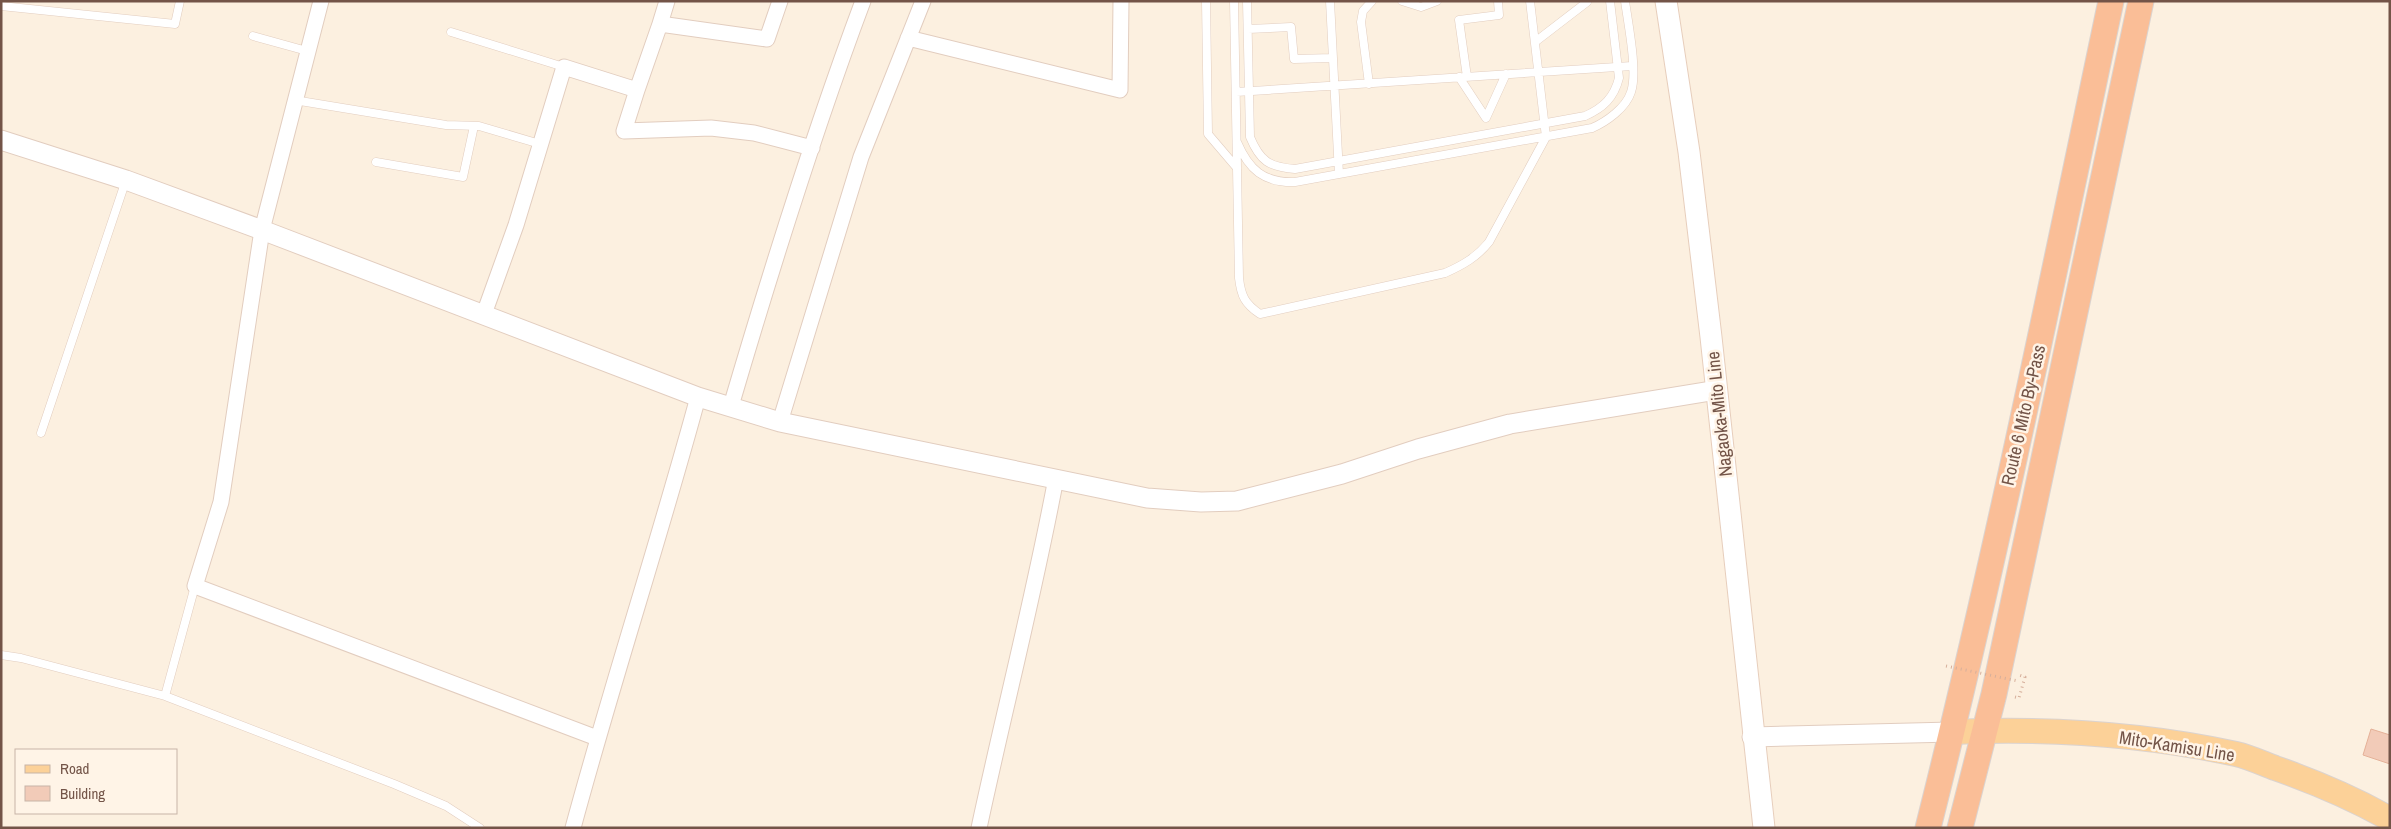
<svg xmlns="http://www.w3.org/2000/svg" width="2391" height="829" font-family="'Archivo Narrow',sans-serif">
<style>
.building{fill:#f2cbb8;stroke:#e5b198}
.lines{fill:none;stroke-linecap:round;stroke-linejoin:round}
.service-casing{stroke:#e2cdbf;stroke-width:9}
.minor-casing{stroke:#e2cdbf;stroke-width:17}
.tertiary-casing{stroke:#e2cdbf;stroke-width:21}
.secondary-casing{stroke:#e7cebc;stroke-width:23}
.primary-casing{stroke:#dbd3cf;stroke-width:26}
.trunk-casing{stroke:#dbd3cf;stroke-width:27}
.path{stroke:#d6af9b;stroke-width:3;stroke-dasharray:1 4;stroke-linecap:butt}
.service{stroke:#fff;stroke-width:8}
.minor{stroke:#fff;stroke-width:15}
.tertiary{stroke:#fff;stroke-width:19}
.secondary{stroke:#fff;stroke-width:21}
.primary{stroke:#fcd198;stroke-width:24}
.trunk{stroke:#fabe97;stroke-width:25}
.path-bridge{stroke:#d6af9b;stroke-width:3;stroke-dasharray:1 4;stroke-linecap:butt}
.labels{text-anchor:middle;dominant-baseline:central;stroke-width:5;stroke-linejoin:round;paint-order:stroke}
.street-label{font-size:18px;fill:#735448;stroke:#fff4e7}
</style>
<rect width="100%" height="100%" fill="#fcf0e0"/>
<path class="building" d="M2371,729L2390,735V764L2363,755Z"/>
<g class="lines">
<g class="service-casing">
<path id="service" d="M1206,1L1208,134L1237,168
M1234,1L1239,278C1241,296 1245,304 1260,314L1445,273C1463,265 1477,257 1489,242L1546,137L1530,1
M1247,1L1250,137C1260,161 1269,167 1295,169L1585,116C1603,108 1614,98 1619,78L1610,1
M1330,1L1339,174
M1402,1L1421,7L1437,1
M1,6L175,24L180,1
M1248,29L1291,27L1294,59L1333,58
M451,32L564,67
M253,36L307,51
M1535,42L1587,2L1585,1
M1459,77L1486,118L1506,74
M1467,77L1459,20L1499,15L1498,1
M1369,84L1361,22L1363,11L1372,1
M1236,92L1632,66
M294,100L446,125L479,126L540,144
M1237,142C1249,170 1264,183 1295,182L1592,128C1606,122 1626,108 1631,92C1638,72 1628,23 1625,1
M376,162L463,177L474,126
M41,433L126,180
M1,655L21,658L165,696L195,586
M165,696L394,784L446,806L480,828"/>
</g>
<g class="minor-casing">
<path id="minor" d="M321,1L262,230L221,502L195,586L597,738
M667,1L660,24L767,39L780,1
M908,38L1120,90L1121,1
M637,90L660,24
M484,314L516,225L564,67L637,90L624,131L711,128L754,133L812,148
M731,406C771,270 813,134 863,1
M780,422L861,157L923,1
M573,828C612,683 659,541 698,397
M979,828C1004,711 1034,596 1056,478"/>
</g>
<g class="tertiary-casing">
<path id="tertiary" d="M1,140L126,180L262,230L698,397L780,422L1147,498L1201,502L1237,501L1342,474L1418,449L1510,424L1717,390
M1752,737L1952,732"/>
</g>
<g class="secondary-casing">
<path id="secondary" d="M1666,1L1689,152L1711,337L1764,828"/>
</g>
<g class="primary-casing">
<path id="primary" d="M1952,732C2046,728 2144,734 2236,754C2249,757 2262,763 2275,768C2315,782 2353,798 2390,819"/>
</g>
<g class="trunk-casing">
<path id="trunk" d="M1928,828C1997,554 2053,277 2111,1
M1960,828L1994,694L2141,1"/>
</g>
<path class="path" d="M2015,697L2019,698L2025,677L2019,675"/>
<use href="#service" class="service"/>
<use href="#minor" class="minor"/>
<use href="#tertiary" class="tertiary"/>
<use href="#secondary" class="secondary"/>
<use href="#primary" class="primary"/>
<use href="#trunk" class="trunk"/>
<path class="path-bridge" d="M1946,666L2018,681"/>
</g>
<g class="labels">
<g class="street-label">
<text transform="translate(1719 414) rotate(-96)">Nagaoka-Mito Line</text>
<text transform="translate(2023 415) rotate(-77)">Route 6 Mito By-Pass</text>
<text transform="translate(2177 746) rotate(9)">Mito-Kamisu Line</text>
</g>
</g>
<rect width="2391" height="829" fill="none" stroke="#735448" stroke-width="5"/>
<rect x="15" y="749" width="162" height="65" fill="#fff4e7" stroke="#c7b4a7"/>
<rect x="25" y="765" width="25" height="8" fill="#fcd198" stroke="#c7b4a7"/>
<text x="60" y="774" font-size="15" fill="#735448">Road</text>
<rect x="25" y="786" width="25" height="15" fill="#f2cbb8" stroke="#c7b4a7"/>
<text x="60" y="799" font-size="15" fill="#735448">Building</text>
</svg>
